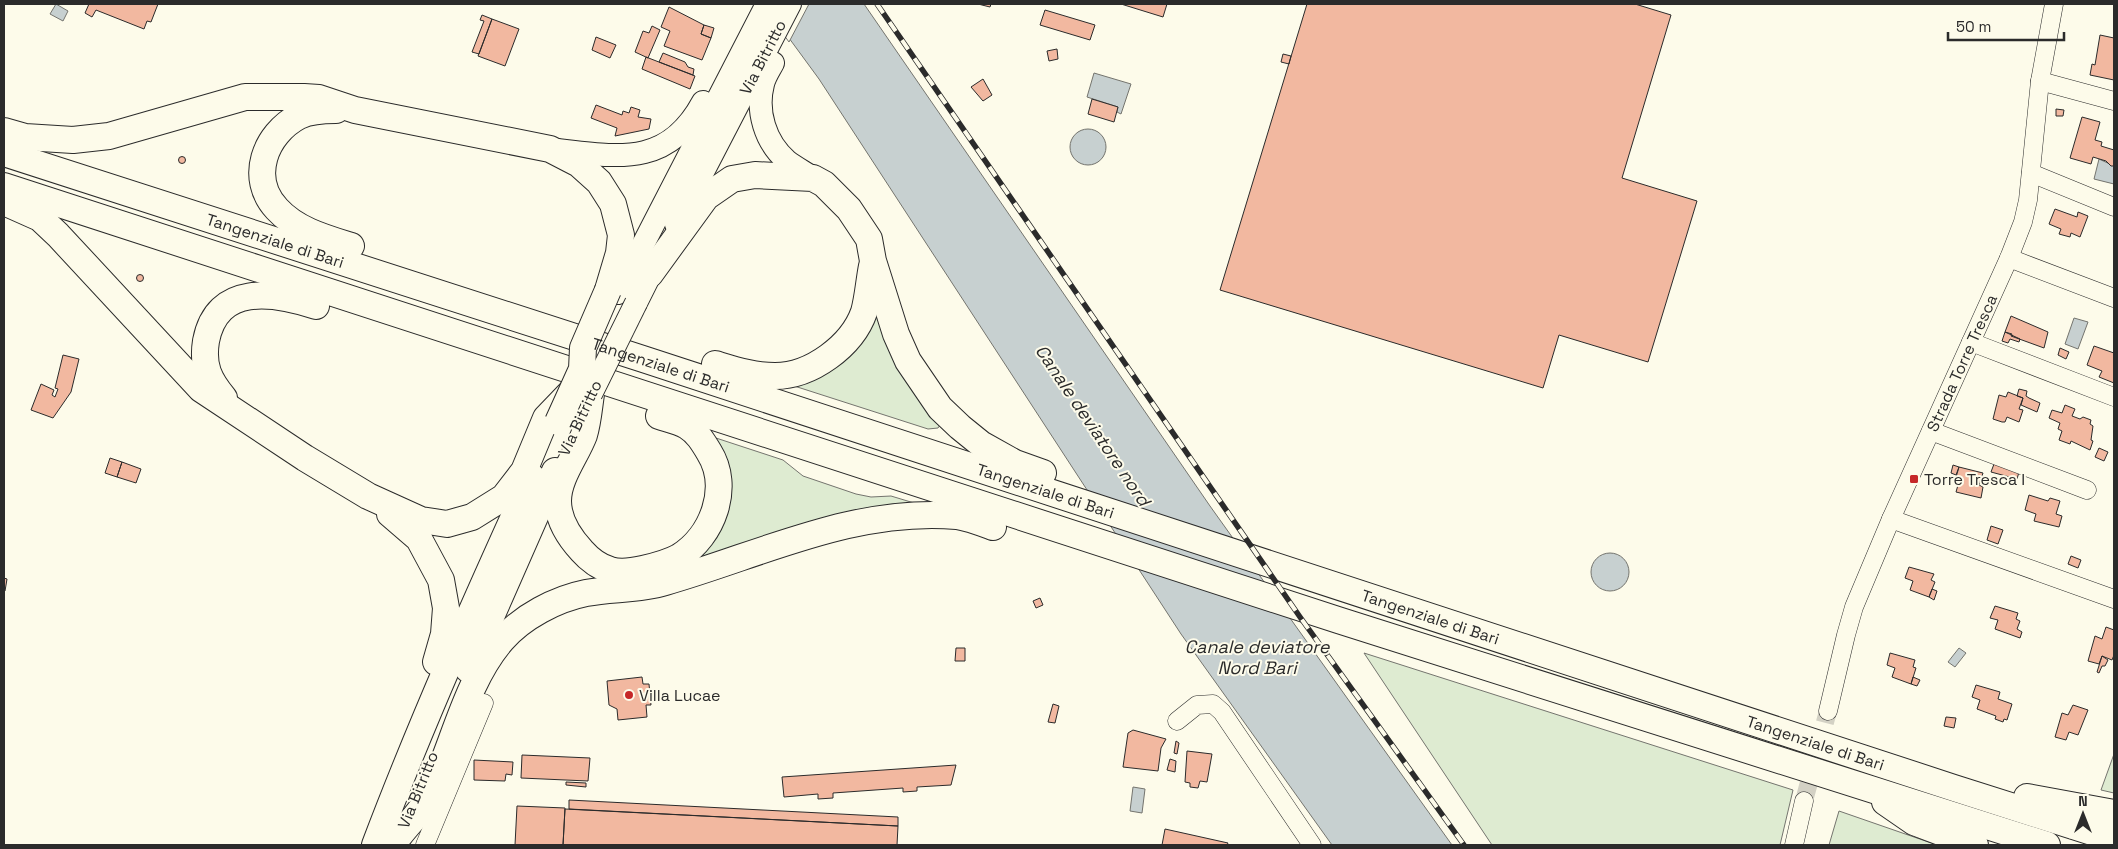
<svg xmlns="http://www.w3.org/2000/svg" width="2118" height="849" font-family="'Space Grotesk',sans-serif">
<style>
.green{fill:#deebd1;stroke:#74746e}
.water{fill:#c7d0d0;stroke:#74746e}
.pier{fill:#fdfbea;stroke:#74746e}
.building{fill:#f2b8a0;stroke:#2b2b2b}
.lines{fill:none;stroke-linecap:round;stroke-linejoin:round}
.minor-tunnel{stroke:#d3d1c4;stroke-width:18;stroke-dasharray:18 9;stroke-linecap:butt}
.minor-casing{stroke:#2b2b2b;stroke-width:19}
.major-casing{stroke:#2b2b2b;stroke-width:24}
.highway-casing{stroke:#2b2b2b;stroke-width:28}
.minor{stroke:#fdfbea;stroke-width:18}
.major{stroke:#fdfbea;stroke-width:22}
.highway{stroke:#fdfbea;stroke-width:26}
.rail-casing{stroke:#2b2b2b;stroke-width:5.5}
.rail{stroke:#fdfbea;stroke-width:4;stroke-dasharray:11;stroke-linecap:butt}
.major-bridge-casing{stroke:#2b2b2b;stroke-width:24;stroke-linecap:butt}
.highway-bridge-casing{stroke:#2b2b2b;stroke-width:28;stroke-linecap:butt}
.major-bridge{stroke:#fdfbea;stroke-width:22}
.highway-bridge{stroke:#fdfbea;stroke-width:26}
.poi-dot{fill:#c62828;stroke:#fdfbea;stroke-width:2}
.labels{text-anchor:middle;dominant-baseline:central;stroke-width:4;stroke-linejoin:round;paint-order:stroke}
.street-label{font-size:16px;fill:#2b2b2b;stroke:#fdfbea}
.poi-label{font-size:16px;fill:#2b2b2b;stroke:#fdfbea;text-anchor:start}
.water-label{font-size:18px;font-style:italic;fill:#2b2b2b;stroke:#fdfbea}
</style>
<rect width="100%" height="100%" fill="#fdfbea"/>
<path class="green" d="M878,315L940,425L938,428L928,429L788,384L871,317Z
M716,438L783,460L803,476L856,494L871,497L891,496L924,506L680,566L701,549Z
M1364,653L1793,790L1780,845H1492Z
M2114,754V793L2101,790Z
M1839,811L1937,845H1829Z"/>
<path class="water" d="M56,4L68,11L63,21L50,14Z
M764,4H864L1210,506L1452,845H1332L1181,634L819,79Z
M1094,73L1131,84L1121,114L1117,112L1118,107L1087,97Z
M1070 147a18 18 0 1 1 36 0a18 18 0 1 1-36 0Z
M2099,159L2114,166V184L2094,179Z
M2074,318L2088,322L2078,349L2065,344Z
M1591 572a19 19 0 1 1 38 0a19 19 0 1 1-38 0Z
M1959,648L1966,653L1955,667L1948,662Z
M1133,787L1145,789L1142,813L1130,811Z"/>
<path class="pier" d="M761,4H809L789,42L762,5Z"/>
<path class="building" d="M89,4H158L151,22L147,21L144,29L96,10L92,17L85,13Z
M978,4H991L990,7Z
M1121,4H1167L1163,17Z
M1307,4H1635L1671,15L1622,178L1697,201L1648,362L1559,335L1543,388L1220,290Z
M669,7L704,25L701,34L711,38L702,60L664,46L670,31L661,27Z
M1045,10L1095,25L1090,40L1040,25Z
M482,15L492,19L479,54L472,52L484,21L480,20Z
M492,19L519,29L505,66L478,56Z
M704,25L714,28L711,38L701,34Z
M652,26L660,30L648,58L635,52L643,31L649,33Z
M2100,35L2114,38V80L2090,75L2092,64L2095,65Z
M596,37L616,45L610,58L592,50Z
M1057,49L1058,59L1049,61L1047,51Z
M663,53L685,62L688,67L694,69L693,75L659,62Z
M1283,54L1291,56L1289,64L1281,62Z
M646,57L695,76L690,89L642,69Z
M983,79L992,95L983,101L971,87Z
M1092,99L1118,107L1114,122L1088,114Z
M596,105L622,115L623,111L629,113L631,107L640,110L638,117L651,119L649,129L615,136L617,128L591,118Z
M2056,109L2064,110L2063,116H2056Z
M2082,117L2100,122L2095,140L2102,142L2101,146L2114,150V166H2111L2106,161L2093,157L2091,164L2070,158Z
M178.5 160a3.5 3.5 0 1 1 7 0a3.5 3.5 0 1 1-7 0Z
M2055,209L2077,217L2078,212L2088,216L2080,237L2071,233L2070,237L2059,234L2061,229L2049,224Z
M136.5 278a3.5 3.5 0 1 1 7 0a3.5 3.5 0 1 1-7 0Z
M2011,316L2048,332L2044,348L2011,336L2012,334L2005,332Z
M2005,332L2020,339L2019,342L2010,339L2008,343L2002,341Z
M2094,346L2114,353V383L2099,377L2102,371L2087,365Z
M2060,348L2069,352L2066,359L2058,355Z
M63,355L79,359L71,392L53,418L31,410L41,384L54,390L52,395L55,397L58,389L55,388Z
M2019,389L2027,391L2026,396L2029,398L2040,403L2037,412L2021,405L2023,398L2017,396Z
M2008,392L2023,398L2019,409L2023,410L2019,422L2007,417L2005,422H2002L1993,419L1999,395L2006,397Z
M2065,405L2075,409L2072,416L2080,419L2083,417L2091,420L2090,424L2093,426L2091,440L2093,441L2090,450L2071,441L2070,444L2059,440L2062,431L2058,429L2060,423L2049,418L2052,410L2062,413Z
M2099,448L2108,452L2104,461L2095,457Z
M110,458L122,462L117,477L105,473Z
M122,462L141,469L136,483L117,477Z
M1994,464L2019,472L2017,479L1991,472Z
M1953,465L1959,467L1956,475L1951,473Z
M1959,467L1983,473L1979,485L1983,487L1981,498L1956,492L1958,485L1954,484Z
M2029,495L2048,501L2050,498L2060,501L2056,514L2062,516L2059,527L2034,521L2036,514L2025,510Z
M1991,526L2003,530L1998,544L1987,540Z
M2071,556L2081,560L2078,568L2068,564Z
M1909,567L1934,574L1931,580L1935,582L1929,597L1910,590L1913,581L1905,578Z
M4,578L7,579L5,591L4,590Z
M1932,589L1937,591L1934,600L1929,597Z
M1040,598L1043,605L1036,608L1033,601Z
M1995,606L2018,613L2016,619L2020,621L2017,629L2022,632L2020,638L1995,629L1998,620L1990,618Z
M2106,627L2114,630V655L2112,660L2102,656L2099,664L2088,661L2095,636L2102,639Z
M956,648H965V661H955Z
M1890,653L1915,660L1913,667L1916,668L1911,684L1892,677L1895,668L1887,665Z
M2102,656L2108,660L2105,666H2102L2099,673L2097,672Z
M642,677L643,684H649L651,705H646L647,717L618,720L617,709L609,705L607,681Z
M1913,677L1920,680L1917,686L1911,684Z
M1976,685L2000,692L1998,699L2012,704L2007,720L2004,719L2003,722L1995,719L1996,716L1977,709L1980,700L1972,697Z
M1053,704L1059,706L1055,723L1048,722Z
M2073,705L2088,710L2078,735L2069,732L2066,740L2055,737L2062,713L2068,715Z
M1946,717L1956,718L1954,728L1944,726Z
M1133,730L1166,739L1161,748L1158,771L1123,767L1128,733Z
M1176,741L1179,743L1177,754L1174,753Z
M1187,751L1212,754L1207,782L1200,781L1198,788L1190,787V783L1185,782Z
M522,755L590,758L588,781L521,778Z
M1170,759L1176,761L1175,772L1167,770Z
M474,760L513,762L512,775L506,774L505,781L474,780Z
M956,765L951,785L917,787V791L903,792V788L833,793V798L818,799V794L784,797L782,777Z
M566,782L586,783V787L566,785Z
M569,800L898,817V826L569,809Z
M517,806L565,808L563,845H515Z
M565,809L898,826L897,845H563Z
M1165,829L1228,843L1227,845H1162Z"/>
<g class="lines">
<path class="minor-tunnel" d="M1804,801L1828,711"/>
<g class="minor-casing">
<g id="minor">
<path d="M2040,81L2114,101"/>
<path d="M2031,173L2114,207"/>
<path d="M2009,258L2114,298"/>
<path d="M1971,342L2114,397"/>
<path d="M1931,431L2087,490"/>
<path d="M1891,519L2114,599"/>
<path id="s1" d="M1828,711L1846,635L1854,607L1891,519L2009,258L2023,222L2028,200L2040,81L2054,4"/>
<path d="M1177,721L1197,705L1213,704L1222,712L1312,845"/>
<path d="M425,845L484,703"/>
<path d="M1794,845L1804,801"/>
</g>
</g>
<g class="major-casing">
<g id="major">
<path d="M773,63C770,69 765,76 763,84C756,111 765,142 787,161C795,167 804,172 813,178"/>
<path d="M557,150C619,157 668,167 703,102"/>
<path id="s2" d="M676,224L790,4"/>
<path d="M618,293L767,4"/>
<path d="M636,303L658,259"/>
</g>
</g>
<g class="highway-casing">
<g id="highway">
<path d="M336,110C325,110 309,111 299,116C265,134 248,178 277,209C296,230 325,238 351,246"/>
<path d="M4,131L25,137L73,140L109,136L245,97H304L319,98L355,110L550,149L579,164L599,182L613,204L621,235L619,253L608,290"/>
<path id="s3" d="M4,153L643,359L1954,788L2114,839"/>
<path d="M4,186L1338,620L2047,845"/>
<path d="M4,202L40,218L58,235L201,389L305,458L368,496L421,520L447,524L472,517L504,497L524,471L546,418L571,392"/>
<path d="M650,274L706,197L732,179L755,175L813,178L824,184L849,209L869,239L873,261L896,334L908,361L940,408L960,427L981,444L1015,463L1043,473"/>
<path d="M715,364C735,370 753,376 775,376C811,376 852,346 864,312C868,298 869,281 872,266"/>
<path d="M591,394C589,407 588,422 584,435C576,456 558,478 558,501C558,520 570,538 582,551C589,559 600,567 610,570C619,573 634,571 643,569C656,566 668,563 679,557C713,536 731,487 709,452C703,442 697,432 687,426C679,421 668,419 659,416"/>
<path d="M224,398C209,380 202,366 206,341C217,283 273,292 316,306"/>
<path d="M390,514L419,539L441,580L446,608L444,634L436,662"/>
<path d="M468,669L555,471"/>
<path d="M2027,797L2114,813"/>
<path d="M1885,802L1914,822L1975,845"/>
<path d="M399,836C408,824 420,813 427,800C453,749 464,684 502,640C522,617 556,599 586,593C612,588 639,590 665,582C760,555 854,507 957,516C969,518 982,523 993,527"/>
<path d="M375,845C422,721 477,598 532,477"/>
</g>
</g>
<use href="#minor" class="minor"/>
<use href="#major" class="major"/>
<use href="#highway" class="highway"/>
<g class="rail-casing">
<path id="rail" d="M877,4L1300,617L1464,845"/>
</g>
<use href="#rail" class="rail"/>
<g class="major-bridge-casing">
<path id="major-bridge" d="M591,394L636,303"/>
</g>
<g class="highway-bridge-casing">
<path id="highway-bridge" d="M558,422L582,369L583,348L608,290"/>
</g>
<use href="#major-bridge" class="major-bridge"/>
<use href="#highway-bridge" class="highway-bridge"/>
</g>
<g class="poi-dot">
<rect x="1909" y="474" width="10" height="10" rx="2.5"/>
<circle cx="629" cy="695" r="5"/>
</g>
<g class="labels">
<g class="street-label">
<text stroke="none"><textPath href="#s2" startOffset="188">Via Bitritto</textPath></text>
<text stroke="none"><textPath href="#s3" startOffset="285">Tangenziale di Bari</textPath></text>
<text stroke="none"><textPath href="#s1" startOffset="374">Strada Torre Tresca</textPath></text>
<text stroke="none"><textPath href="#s3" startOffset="690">Tangenziale di Bari</textPath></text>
<text transform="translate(580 418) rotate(-65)">Via Bitritto</text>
<text stroke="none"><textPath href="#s3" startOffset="1095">Tangenziale di Bari</textPath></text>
<text stroke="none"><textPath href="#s3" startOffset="1500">Tangenziale di Bari</textPath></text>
<text stroke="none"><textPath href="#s3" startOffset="1905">Tangenziale di Bari</textPath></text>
<text transform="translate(418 790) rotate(-68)">Via Bitritto</text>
</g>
<g class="poi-label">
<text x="1924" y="479">Torre Tresca I</text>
<text x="639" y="695">Villa Lucae</text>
</g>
<g class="water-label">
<text transform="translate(1093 425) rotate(56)">Canale deviatore nord</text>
<text x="1257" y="646">Canale deviatore<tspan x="1257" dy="21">Nord Bari</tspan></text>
</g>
</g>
<rect width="2118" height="849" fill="none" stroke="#2b2b2b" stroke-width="10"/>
<g transform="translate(2083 814)" stroke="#fdfbea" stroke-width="4" paint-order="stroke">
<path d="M0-4L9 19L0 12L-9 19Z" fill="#2b2b2b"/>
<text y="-8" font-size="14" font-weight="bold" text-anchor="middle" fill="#2b2b2b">N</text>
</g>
<path d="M1948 32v8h116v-8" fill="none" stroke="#2b2b2b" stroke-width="2.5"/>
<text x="1956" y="32" font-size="15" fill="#2b2b2b" stroke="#fdfbea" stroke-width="4" paint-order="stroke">50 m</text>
</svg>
